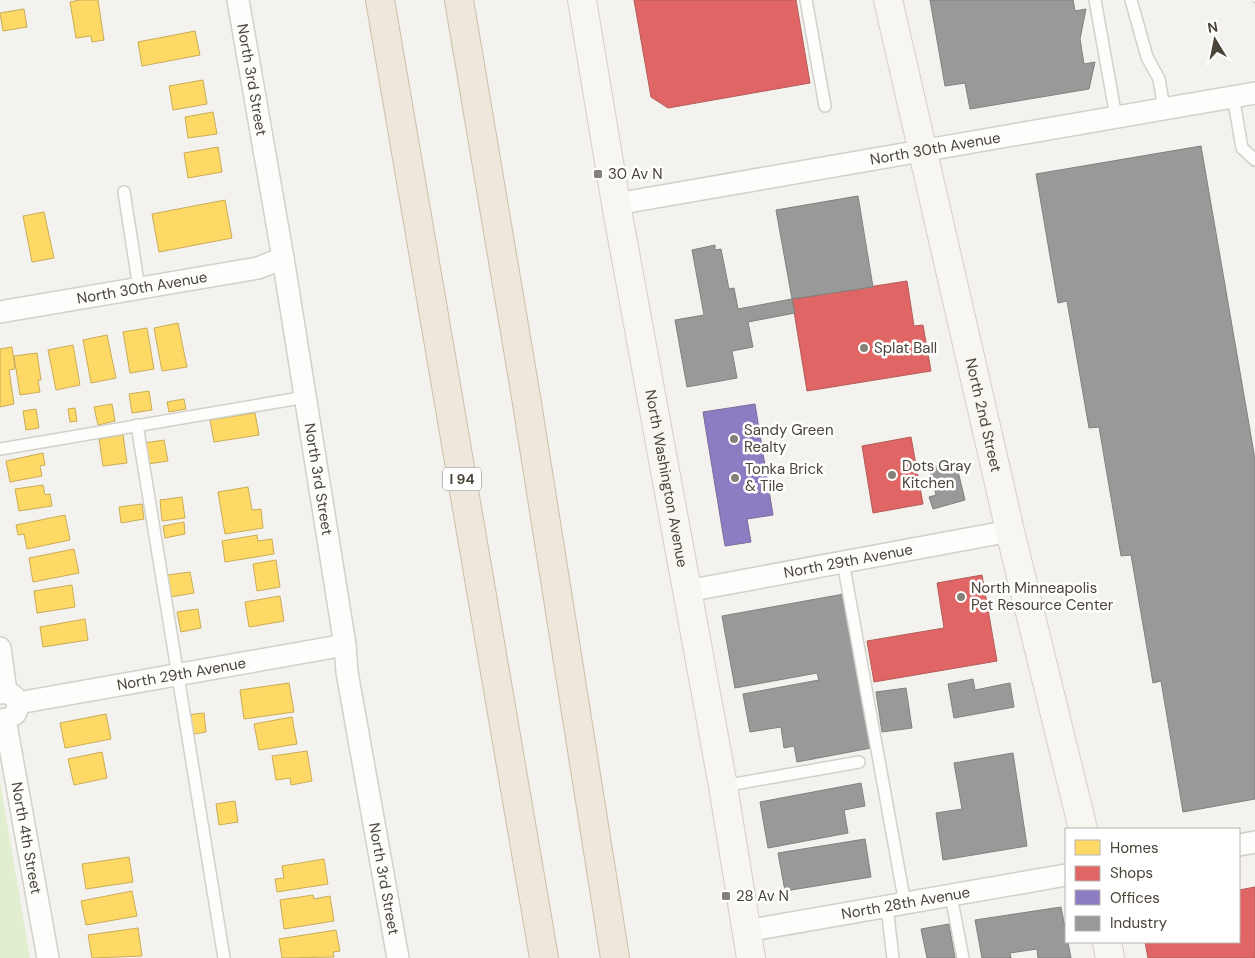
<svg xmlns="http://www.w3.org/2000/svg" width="1255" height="958" font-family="'DM Sans',sans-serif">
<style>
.park{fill:#e1eecf}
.homes{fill:#ffd966;stroke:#c9ac58}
.shops{fill:#e06666;stroke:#b35c58}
.offices{fill:#8e7cc3;stroke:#7a6b9a}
.industry{fill:#999;stroke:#82807c}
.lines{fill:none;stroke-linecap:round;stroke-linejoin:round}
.lane-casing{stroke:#d2d0cb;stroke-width:14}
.street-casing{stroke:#d2d0cb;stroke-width:24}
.secondary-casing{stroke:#d3cfc5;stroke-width:30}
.highway-casing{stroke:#ccbfa9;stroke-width:30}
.lane{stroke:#fdfdfc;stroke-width:11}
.street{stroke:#fdfdfc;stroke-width:21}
.secondary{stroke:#f7f6f1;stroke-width:28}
.highway{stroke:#ede8db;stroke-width:28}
.rail-casing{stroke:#dbdbda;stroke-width:5.5}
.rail{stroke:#fff;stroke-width:4;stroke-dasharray:11;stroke-linecap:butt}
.poi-dot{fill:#868178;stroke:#fff;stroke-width:2}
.labels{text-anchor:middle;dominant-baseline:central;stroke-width:5;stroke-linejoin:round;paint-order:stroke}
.shield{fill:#fff;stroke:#817c74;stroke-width:1}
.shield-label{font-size:14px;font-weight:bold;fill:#4b4439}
.street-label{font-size:15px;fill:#4b4439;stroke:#fff}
.poi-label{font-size:15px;fill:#4b4439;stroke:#fff;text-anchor:start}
</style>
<rect width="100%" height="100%" fill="#f4f2ee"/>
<path class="park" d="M0,781L30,958H0Z"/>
<path class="homes" d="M80,0H98L104,40L92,42L91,36L76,38L70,2Z
M24,9L27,27L3,31L0,13Z
M195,31L200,55L142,66L138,42Z
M203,80L207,104L173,110L169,86Z
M213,112L217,134L188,138L185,117Z
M218,147L222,172L188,178L184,153Z
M225,200L232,238L159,252L152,214Z
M44,212L54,258L32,262L23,216Z
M178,323L187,367L162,371L154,328Z
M147,328L154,369L130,373L123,332Z
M107,335L116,378L91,383L83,340Z
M73,345L80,385L56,390L48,350Z
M12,347L15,369L9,370L14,404L0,407V349Z
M37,353L41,380H38L40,392L20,395L14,356Z
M149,391L152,410L132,413L129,394Z
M184,399L186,409L169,412L167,402Z
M112,404L115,421L98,425L94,407Z
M75,408L77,421L70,422L68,409Z
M36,409L39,428L26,430L23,411Z
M255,413L259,435L214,442L210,420Z
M123,435L127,463L103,466L99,439Z
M164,440L168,461L148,464L144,443Z
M43,453L45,465L40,466L42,476L10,482L6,461Z
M43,485L45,495L50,494L52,506L19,511L15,489Z
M248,487L252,510L261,509L263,528L225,534L218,492Z
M182,497L185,518L162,521L160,500Z
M142,504L144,519L121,523L119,507Z
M65,515L70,540L27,549L24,534L18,535L16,525Z
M184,522L185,534L165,538L163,526Z
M257,535L258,541L272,539L274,554L225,562L222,541Z
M74,549L79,573L33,582L29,558Z
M276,560L280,587L257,591L253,564Z
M190,572L194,593L170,597L167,575Z
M72,585L75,607L37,613L34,591Z
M280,596L284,621L249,627L245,602Z
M198,609L201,628L181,632L177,612Z
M85,619L88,640L43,647L40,627Z
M289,683L294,712L244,719L240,690Z
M204,713L206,732L189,735L186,715Z
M106,714L111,739L65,748L60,723Z
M292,717L297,744L259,750L254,724Z
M307,751L312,781L291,785L290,778L276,780L272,756Z
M102,752L107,778L74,785L68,759Z
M235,801L238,822L219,825L216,804Z
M129,857L133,882L86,889L82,864Z
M324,859L328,884L277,892L275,879L284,878L282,866Z
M132,891L137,916L86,925L81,901Z
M313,895L314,899L330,896L334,921L284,929L280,900Z
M138,928L142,956L92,958L88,935Z
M336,930L340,951L333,952L334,957L282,958L279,939Z"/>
<path class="shops" d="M634,0H796L810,83L668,108L651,97Z
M907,281L914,326L923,325L931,371L807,391L792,299Z
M911,437L923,504L873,513L862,446Z
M982,575L997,661L874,682L867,641L944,628L937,583Z
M1255,887V958H1148L1145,942H1239V890Z"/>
<path class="offices" d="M755,404L773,515L747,519L751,542L725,546L703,412Z"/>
<path class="industry" d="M930,0H1073L1075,11L1086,9L1080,39L1084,64L1095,62L1089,89L970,109L965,83L945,86Z
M1201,146L1255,459V799L1183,812L1161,681L1153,683L1131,555L1121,556L1099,427L1089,428L1067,301L1058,303L1036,174Z
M858,196L873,287L792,299L776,210Z
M715,245V250L721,249L729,289L734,288L738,309L792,299L795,313L748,322L753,347L732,351L737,378L687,387L675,320L704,315L692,250Z
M956,463L965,500L933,509L929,497L936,495L929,467Z
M844,594L871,748L797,762L794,746L784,748L781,727L750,732L743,694L819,680L817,673L735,688L722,616Z
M973,679L975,690L1010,683L1014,707L954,718L948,684Z
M906,688L912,728L882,732L876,692Z
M1013,753L1027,846L943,860L936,813L962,809L954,763Z
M861,783L865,806L844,810L848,833L768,848L760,802Z
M865,839L871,877L785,891L778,853Z
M1061,907L1071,958H1038L1037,949L1010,953L1011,958H982L975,920Z
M949,924L955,958H927L921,929Z"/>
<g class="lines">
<g class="lane-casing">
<path id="lane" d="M806,0L825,106
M1095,0L1116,117
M1131,0L1147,57L1159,79L1164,108
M1233,96L1242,148L1255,160
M124,192L139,288
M137,425L224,958
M0,449L306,397
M843,562L905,904
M723,786L859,762
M951,896L963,958
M887,907L893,958"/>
</g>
<g class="street-casing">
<g id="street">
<path id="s1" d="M238,0L283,258L345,645L347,672L398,958"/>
<path id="s2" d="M616,204L1255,93"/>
<path id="s3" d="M0,312L258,268L283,258"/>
<path id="s4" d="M687,591L1010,531"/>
<path d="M0,648L6,692"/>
<path d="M0,693C14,691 22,702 15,714"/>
<path id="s5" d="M18,703L345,645"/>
<path id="s6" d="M5,719L48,958"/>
<path d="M1239,845L1255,842"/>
<path id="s7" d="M746,931L1066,875"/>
</g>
</g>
<g class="secondary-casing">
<g id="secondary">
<path id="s8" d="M582,0L616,204L723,786L751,958"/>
<path id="s9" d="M888,0L1010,531L1083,829"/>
<path d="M1107,942L1110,958"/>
</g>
</g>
<g class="highway-casing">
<path id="highway" d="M380,0L544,958
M459,0L526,397L615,958"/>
</g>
<use href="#lane" class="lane"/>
<use href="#street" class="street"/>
<use href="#secondary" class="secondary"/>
<use href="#highway" class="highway"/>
<g class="rail-casing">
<path id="rail" d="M1255,0V1"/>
</g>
<use href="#rail" class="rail"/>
</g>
<g class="poi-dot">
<rect x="593" y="169" width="10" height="10" rx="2.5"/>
<circle cx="864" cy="348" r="5"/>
<circle cx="734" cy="439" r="5"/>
<circle cx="892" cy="475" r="5"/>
<circle cx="735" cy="478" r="5"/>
<circle cx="961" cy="597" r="5"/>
<rect x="721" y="891" width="10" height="10" rx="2.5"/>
</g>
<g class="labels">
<rect class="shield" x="443" y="467.5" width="38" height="23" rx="4"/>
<g class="shield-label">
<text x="462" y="479">I 94</text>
</g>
<g class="street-label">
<text stroke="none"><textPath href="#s1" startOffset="81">North 3rd Street</textPath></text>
<text stroke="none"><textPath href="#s2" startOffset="324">North 30th Avenue</textPath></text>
<text stroke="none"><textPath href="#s3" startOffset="144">North 30th Avenue</textPath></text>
<text stroke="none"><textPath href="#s9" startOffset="426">North 2nd Street</textPath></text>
<text stroke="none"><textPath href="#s1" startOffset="486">North 3rd Street</textPath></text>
<text stroke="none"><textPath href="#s8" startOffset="486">North Washington Avenue</textPath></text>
<text stroke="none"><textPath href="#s4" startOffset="164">North 29th Avenue</textPath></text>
<text stroke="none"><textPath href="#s5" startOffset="166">North 29th Avenue</textPath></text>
<text stroke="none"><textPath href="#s6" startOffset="121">North 4th Street</textPath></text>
<text stroke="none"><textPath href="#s1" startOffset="891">North 3rd Street</textPath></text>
<text stroke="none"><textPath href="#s7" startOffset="162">North 28th Avenue</textPath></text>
</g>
<g class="poi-label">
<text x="608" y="174">30 Av N</text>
<text x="874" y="348">Splat Ball</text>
<text x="744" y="430">Sandy Green<tspan x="744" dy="17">Realty</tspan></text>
<text x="902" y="466">Dots Gray<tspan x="902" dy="17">Kitchen</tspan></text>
<text x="745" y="469">Tonka Brick<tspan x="745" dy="17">&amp; Tile</tspan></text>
<text x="971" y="588">North Minneapolis<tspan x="971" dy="17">Pet Resource Center</tspan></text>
<text x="736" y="896">28 Av N</text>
</g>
</g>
<rect x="1065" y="828" width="175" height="115" fill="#ffffff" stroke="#b7b4b0"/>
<rect x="1075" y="840" width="25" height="15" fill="#ffd966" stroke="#b7b4b0"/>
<text x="1110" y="853" font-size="15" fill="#4b4439">Homes</text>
<rect x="1075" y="866" width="25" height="15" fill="#e06666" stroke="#b7b4b0"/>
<text x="1110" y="878" font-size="15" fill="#4b4439">Shops</text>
<rect x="1075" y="890" width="25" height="15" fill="#8e7cc3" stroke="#b7b4b0"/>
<text x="1110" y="903" font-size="15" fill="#4b4439">Offices</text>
<rect x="1075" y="916" width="25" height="15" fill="#999999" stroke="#b7b4b0"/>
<text x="1110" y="928" font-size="15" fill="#4b4439">Industry</text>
<g transform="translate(1215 40) rotate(350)" stroke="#ffffff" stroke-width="4" paint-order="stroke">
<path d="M0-4L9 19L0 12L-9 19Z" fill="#4b4439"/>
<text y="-8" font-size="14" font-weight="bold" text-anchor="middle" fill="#4b4439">N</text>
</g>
</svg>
